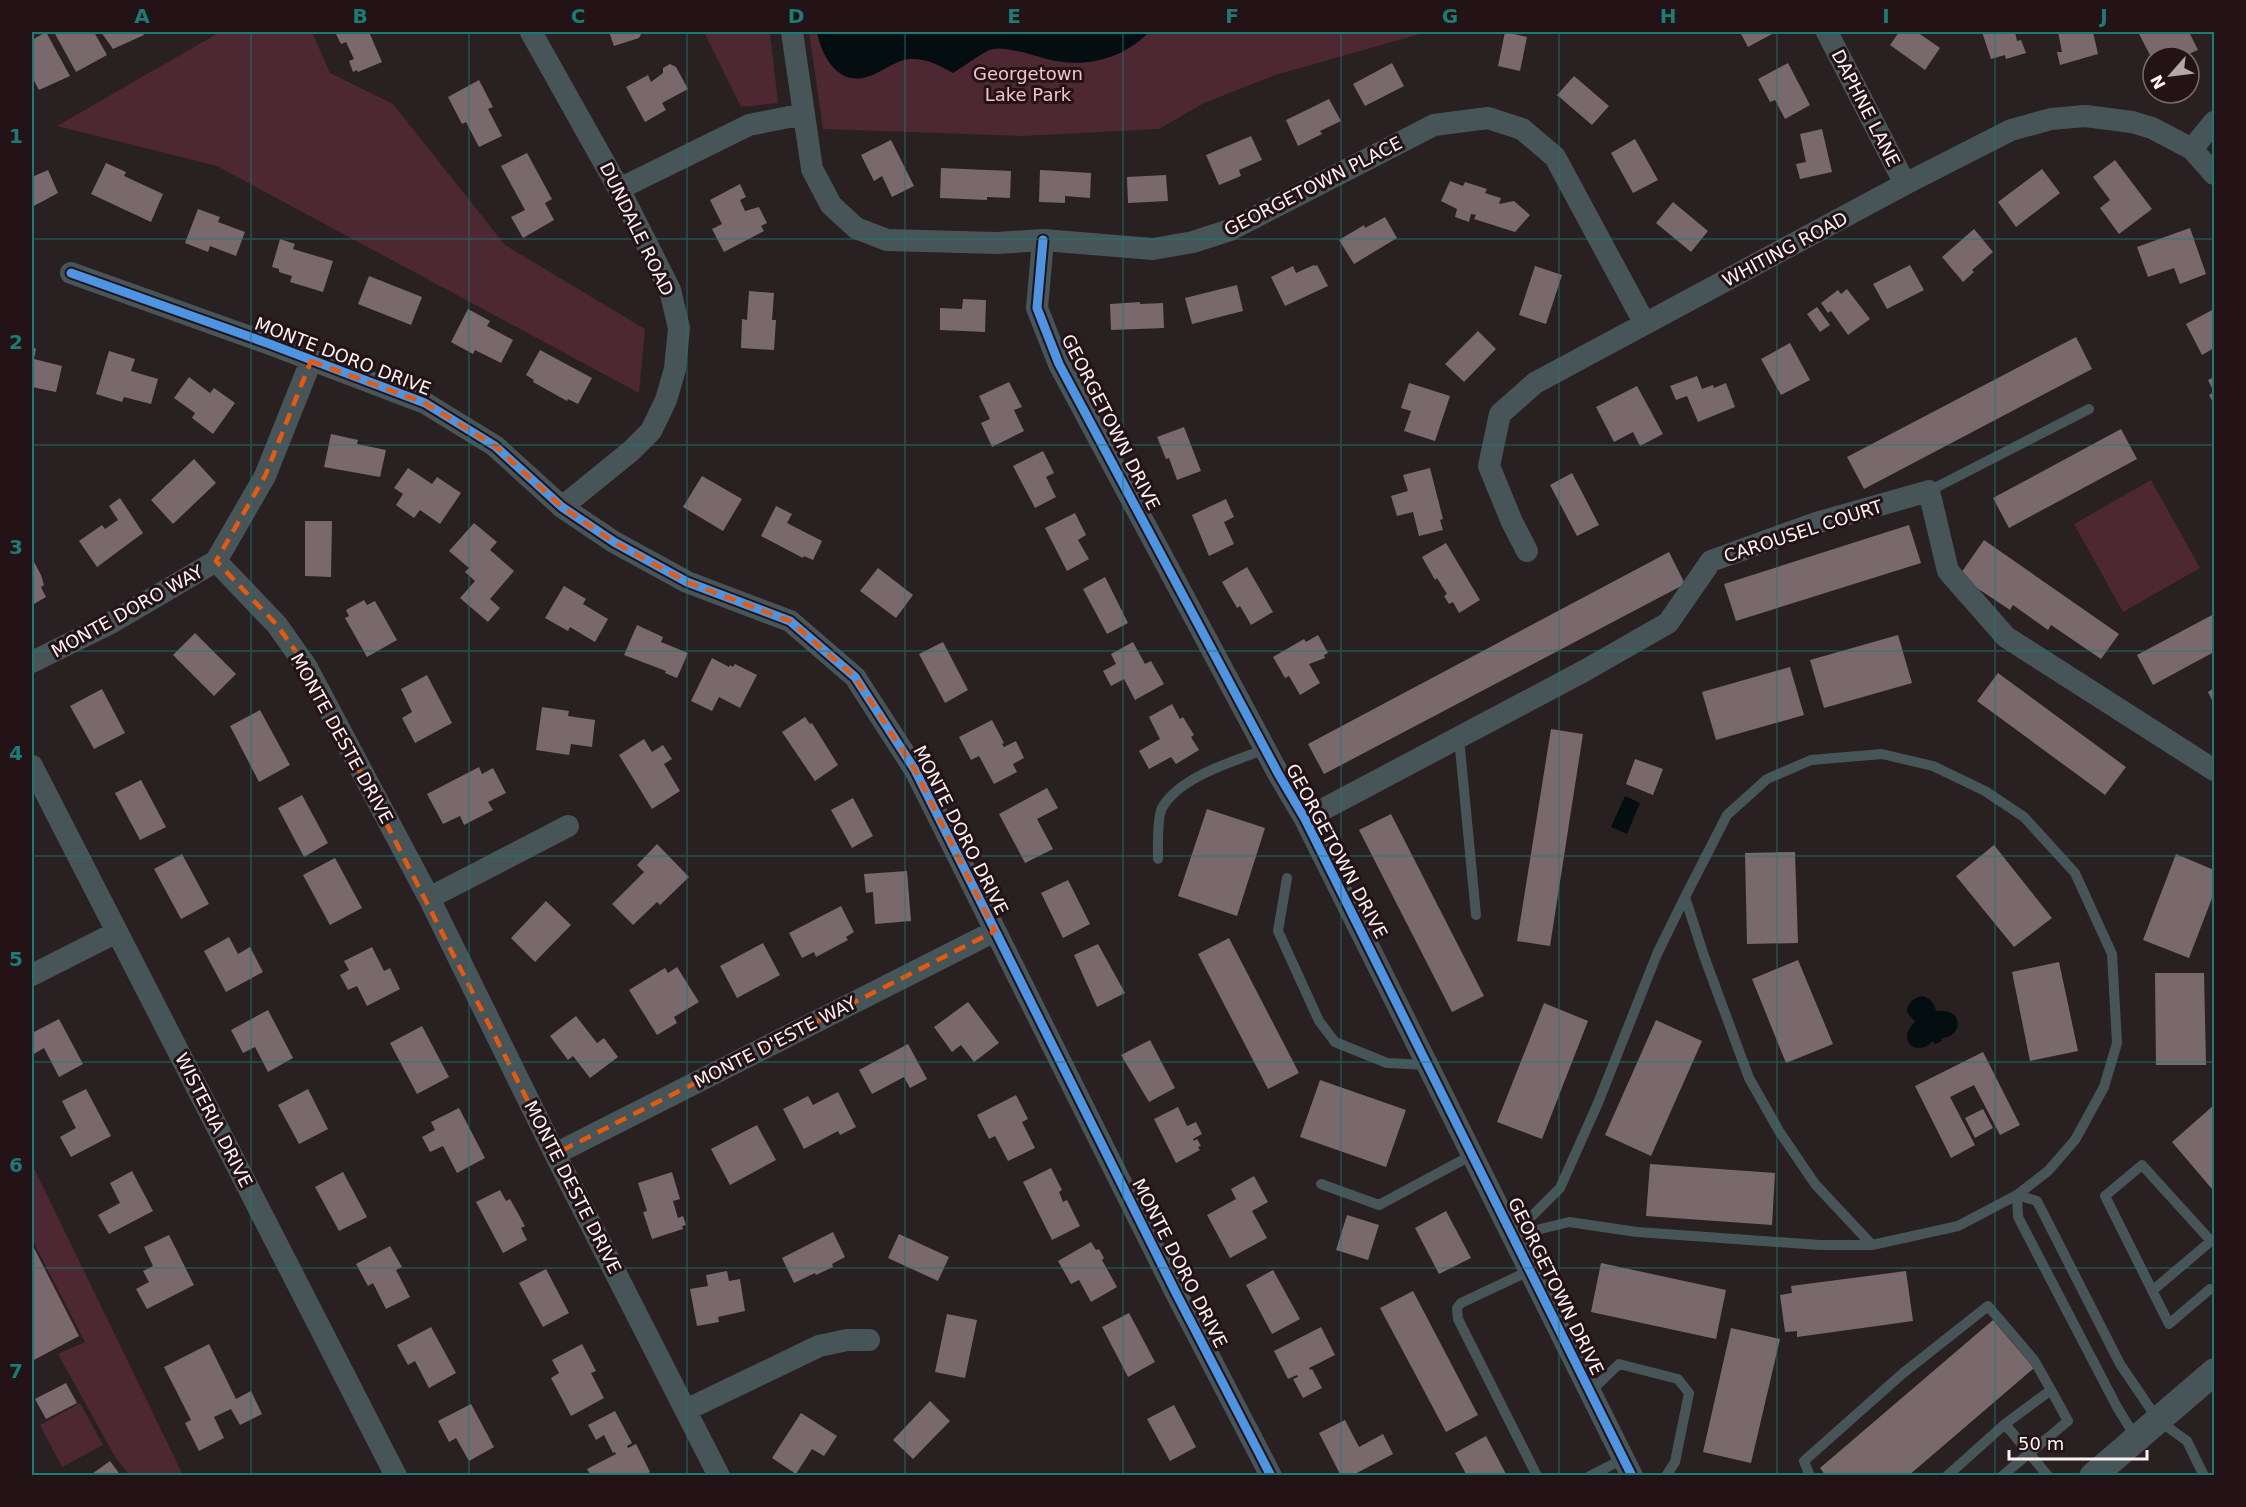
<svg xmlns="http://www.w3.org/2000/svg" width="2246" height="1507" font-family="'DejaVu Sans',sans-serif">
<style>
.green{fill:#4d2732}
.water{fill:#040e11}
.building{fill:#79696d}
.lines{fill:none;stroke-linecap:round;stroke-linejoin:round}
.service{stroke:#485558;stroke-width:10}
.minor{stroke:#485558;stroke-width:22}
.tertiary{stroke:#485558;stroke-width:27}
.cycleway-casing{stroke:#231317;stroke-width:13}
.cycleway{stroke:#4d94e3;stroke-width:9}
.marked{fill:none;stroke:#e8590c;stroke-width:4.5;stroke-dasharray:12 8;stroke-linejoin:round}
.grid{fill:none;stroke:#1b7c75;stroke-width:1.5;stroke-opacity:0.55}
.labels{text-anchor:middle;dominant-baseline:central;stroke-width:6;stroke-linejoin:round;paint-order:stroke}
.park-label{font-size:18px;fill:#f6c1cf;stroke:#231317}
.street-label{font-size:18px;fill:#fef1f4;stroke:#231317}
.neatline{fill:none;stroke:#1b7c75;stroke-width:2}
.grid-label{font-size:20px;text-anchor:middle;font-weight:bold;fill:#1b7c75}
</style>
<rect width="100%" height="100%" fill="#292022"/>
<path class="green" d="M220,32H312L330,73L393,104L505,245L645,329L639,393L217,166L57,126Z
M704,32H770L778,103L741,107Z
M809,32H1427L1275,75L1204,103L1159,129L1022,136L823,129Z
M2151,480L2200,568L2123,612L2074,524Z
M32,1164L183,1475H129L114,1455L58,1354L85,1342L32,1239Z
M80,1403L103,1445L62,1467L40,1425Z"/>
<path class="water" d="M817,32H1149C1123,59 1084,69 1047,59C1035,56 1005,46 993,49C985,50 962,68 953,73C940,66 927,58 910,59C894,60 879,75 863,78C836,83 821,54 817,32Z
M1625,796L1640,803L1627,834L1611,827Z
M1923,996C1931,999 1934,1003 1936,1011C1965,1007 1963,1038 1941,1038L1942,1041L1935,1044L1933,1041C1915,1059 1896,1039 1915,1022L1907,1012C1908,1002 1913,998 1923,996Z"/>
<path class="building" d="M46,32L70,76L39,90L33,79L32,80V40Z
M54,32H94L107,55L76,72Z
M101,32H142L144,35L113,49Z
M335,32H369L382,62L358,72L357,70L353,72L349,61L354,59L346,42L341,44Z
M609,32H642L639,38L614,46Z
M1505,32L1527,37L1520,71L1498,66Z
M1740,32H1771L1772,34L1748,47Z
M1899,32H1917L1940,48L1925,70L1890,45Z
M1982,32H2015L2017,41L2021,40L2026,53L2006,59L2005,55L1991,59Z
M2058,32H2093L2098,54L2060,65L2057,52H2062Z
M2138,32H2189L2198,50L2182,57L2177,47L2167,52L2166,48L2150,55Z
M1392,63L1404,86L1365,106L1353,84Z
M1788,63L1810,105L1785,119L1775,100L1770,102L1758,79Z
M670,64L676,67L688,89L662,103L666,110L645,122L626,87L648,75L651,82L663,73V68Z
M1574,76L1609,106L1592,125L1557,95Z
M479,80L493,107L488,109L502,136L479,147L466,122L462,124L448,97Z
M1329,99L1341,121L1320,131L1322,134L1298,146L1286,120Z
M1822,129L1832,172L1800,179L1796,164L1806,162L1800,134Z
M1251,136L1262,160L1239,170L1241,176L1219,185L1206,155Z
M1635,139L1658,180L1633,193L1611,153Z
M891,140L914,186L892,197L882,176L874,181L861,155Z
M527,153L552,199L545,203L554,220L523,238L511,217L525,210L501,166Z
M2115,160L2152,209L2119,234L2100,208L2110,200L2093,177Z
M106,163L126,172L124,176L163,194L151,222L91,194Z
M941,168L1011,171L1010,198L987,197V200L940,198Z
M2042,169L2060,193L2016,227L1998,202Z
M48,170L58,193L32,207V177Z
M1040,170L1091,173L1090,198L1065,196V203L1039,202Z
M1166,175L1168,201L1128,203L1127,177Z
M1450,181L1463,186L1465,182L1487,189L1485,193L1501,198L1499,204L1514,201L1530,215L1515,232L1474,219L1476,215L1471,214L1469,222L1455,217L1457,209L1441,201Z
M740,184L746,197L740,200L745,211L759,207L767,223L761,226L764,231L724,252L712,229L722,224L710,200Z
M1673,202L1708,231L1691,252L1656,223Z
M198,209L220,217L218,222L245,232L236,256L210,246L208,252L185,243Z
M1385,217L1397,238L1354,264L1339,240L1364,225L1365,228Z
M2190,228L2206,274L2180,284L2174,268L2148,277L2137,247Z
M1974,229L1993,252L1972,270L1974,272L1963,282L1942,257Z
M280,239L295,244L293,249L333,261L323,292L290,282L292,276L279,272V269L272,267Z
M1314,265L1315,266L1317,265L1328,286L1285,306L1271,277L1293,266L1296,273Z
M1910,265L1924,290L1887,309L1873,284Z
M1535,266L1562,275L1546,324L1519,315Z
M369,276L422,297L411,325L358,304Z
M1237,285L1243,311L1192,324L1185,298Z
M1847,289L1870,319L1848,335L1831,311L1828,313L1821,303L1838,290L1841,294Z
M749,291L774,293L772,320H776L774,350L741,348L742,319L747,320Z
M963,299L986,300L985,332L940,330V308L962,309Z
M1140,302V304L1163,303L1164,328L1111,330L1110,304Z
M1817,307L1830,325L1820,332L1807,314Z
M468,309L490,321L487,326L513,340L501,363L475,350L473,354L451,342Z
M2214,309V348L2202,355L2186,324Z
M1478,331L1496,349L1464,382L1445,364Z
M2076,337L2092,369L1864,489L1847,457Z
M1790,343L1810,380L1781,395L1761,359Z
M32,347L36,349L34,359L62,366L56,392L32,387Z
M540,350L592,378L578,404L568,399L567,401L533,382L534,380L526,375Z
M109,351L135,359L131,371L158,379L151,404L124,397L122,402L96,394Z
M1697,376L1702,389L1713,385L1714,388L1726,383L1735,407L1698,422L1687,396L1676,400L1670,386Z
M189,377L210,393L214,388L235,403L213,434L192,418L195,413L174,398Z
M2214,377V404L2209,395L2214,392L2208,380Z
M1009,382L1022,407L1014,410L1024,431L992,447L981,423L990,419L979,396Z
M1409,383L1450,396L1435,441L1404,431L1411,411L1401,408Z
M1637,386L1663,434L1640,446L1633,432L1614,442L1596,407Z
M1184,427L1201,471L1177,480L1169,458L1166,459L1157,437Z
M2121,429L2137,459L2009,528L1993,498Z
M331,434L358,440L357,444L386,450L380,477L324,467Z
M1043,451L1054,473L1046,477L1056,497L1035,508L1013,466Z
M194,459L216,483L173,524L151,500Z
M408,468L432,484L437,477L461,493L440,524L420,510L414,518L396,505L403,494L394,488Z
M1430,468L1443,519L1440,520L1443,530L1419,536L1413,512L1397,516L1391,496L1408,491L1403,475Z
M1572,473L1599,525L1577,536L1550,485Z
M702,476L742,499L723,531L683,507Z
M120,498L143,533L97,567L79,541L102,525L105,529L118,520L109,506Z
M1226,499L1234,517L1224,522L1234,544L1209,556L1192,515Z
M776,506L792,514L787,523L822,541L813,560L804,556L803,558L761,536Z
M1075,513L1086,535L1078,540L1089,559L1067,571L1045,528Z
M305,521H332L331,577L305,576Z
M474,523L497,542L490,550L514,571L490,599L500,608L488,622L460,598L475,581L465,572L469,568L449,551Z
M1909,525L1921,563L1736,621L1724,584Z
M1984,540L2119,634L2101,659L2051,625L2048,630L2013,605L2010,610L1959,576Z
M1446,543L1480,600L1459,613L1453,602L1449,604L1444,596L1447,594L1437,578L1435,580L1422,557Z
M1669,552L1685,584L1324,774L1308,744Z
M32,558L41,575L44,585L41,587L46,597L32,605Z
M1247,567L1273,612L1251,625L1240,606L1237,608L1222,582Z
M878,568L913,595L896,618L860,591Z
M1105,577L1128,623L1107,634L1083,589Z
M564,586L586,599L583,604L608,619L595,642L570,627L568,631L545,618Z
M364,600L367,605L375,601L397,640L367,657L345,618L349,616L346,610Z
M2214,614V652L2153,685L2137,655Z
M637,625L663,637L661,642L688,653L677,678L665,673L666,671L624,655Z
M195,633L236,674L214,696L173,655Z
M1318,635L1328,653L1324,655L1325,658L1309,664L1320,683L1300,695L1289,676L1285,678L1273,657L1304,639L1306,642Z
M1898,635L1912,683L1824,708L1810,660Z
M943,642L968,690L945,703L919,654Z
M1133,642L1145,664L1151,661L1164,684L1135,700L1124,679L1111,686L1103,671L1116,664L1111,654Z
M712,658L729,667L730,665L733,667L735,664L757,675L740,708L719,697L712,711L691,701Z
M1790,667L1804,715L1716,740L1702,692Z
M1998,673L2126,767L2105,795L1977,701Z
M427,675L452,723L415,743L402,718L412,712L401,689Z
M2214,688V704L2208,692Z
M102,689L125,733L94,749L70,706Z
M1172,704L1180,719L1183,717L1194,735L1191,737L1199,750L1176,764L1171,757L1149,769L1139,751L1160,739L1149,717Z
M542,707L569,711L568,716L595,720L592,747L571,744L569,755L536,750Z
M260,710L290,765L259,782L230,726Z
M805,717L810,724L812,723L838,765L815,781L782,732Z
M992,720L1004,743L1002,744L1004,747L1016,741L1024,758L1013,764L1017,772L994,784L979,756L971,760L959,737Z
M1551,729L1583,734L1550,946L1517,941Z
M644,739L652,752L663,745L672,759L664,764L680,791L652,809L619,755Z
M1635,759L1663,769L1653,795L1626,784Z
M479,767L482,774L493,768L506,793L488,802L493,810L464,825L460,816L443,824L427,794Z
M141,780L166,827L140,840L115,793Z
M1047,788L1058,808L1037,819L1053,849L1025,863L999,814Z
M302,795L328,843L304,857L278,808Z
M853,798L873,836L852,848L831,810Z
M1207,809L1265,828L1237,916L1178,896Z
M1391,814L1484,996L1452,1012L1359,830Z
M657,844L689,877L660,905L657,902L633,925L612,904L644,872L637,865Z
M1994,845L2052,918L2014,947L1956,876Z
M1795,852L1798,943L1747,944L1745,853Z
M182,854L209,904L181,919L154,869Z
M2176,854L2214,870V893L2189,958L2143,940Z
M335,858L362,908L330,925L303,875Z
M907,871L911,921L875,924L873,892L866,893L864,874Z
M1068,880L1090,924L1063,938L1041,893Z
M546,901L571,925L535,962L511,938Z
M841,906L854,932L846,937L848,940L816,957L814,952L802,958L789,933Z
M229,937L238,954L250,947L263,972L226,992L204,951Z
M1229,938L1299,1073L1268,1089L1198,954Z
M763,943L780,975L737,998L720,966Z
M1098,944L1125,993L1097,1007L1074,955Z
M372,947L384,971L390,968L400,989L367,1006L357,986L348,990L340,975L349,970L344,961Z
M1798,960L1833,1044L1786,1063L1752,979Z
M2059,962L2078,1051L2030,1061L2012,972Z
M677,967L699,1002L674,1017L677,1023L657,1035L629,990L665,968L668,973Z
M2155,973H2204L2206,1065H2156Z
M968,1002L999,1043L974,1062L961,1045L952,1052L934,1027Z
M1544,1003L1588,1021L1542,1139L1497,1122Z
M268,1010L293,1058L268,1072L255,1047L243,1053L231,1030Z
M576,1016L597,1043L604,1038L618,1057L590,1078L573,1056L568,1060L550,1036Z
M59,1019L83,1064L59,1077L44,1048L32,1055V1033Z
M1656,1020L1702,1041L1651,1156L1605,1135Z
M422,1026L449,1077L417,1094L390,1043Z
M1150,1040L1175,1088L1149,1102L1121,1055Z
M908,1044L927,1079L910,1088L904,1077L872,1094L859,1070Z
M1983,1052L2020,1125L2000,1135L1974,1085L1950,1097L1975,1145L1951,1158L1915,1086Z
M1320,1080L1406,1110L1386,1167L1300,1137Z
M86,1089L111,1136L71,1157L60,1137L76,1128L62,1101Z
M308,1089L328,1129L299,1144L278,1105Z
M838,1092L856,1127L840,1135L838,1131L804,1149L783,1109L808,1096L813,1105Z
M1016,1095L1028,1119L1022,1122L1035,1148L1008,1161L995,1136L989,1139L977,1115Z
M2214,1105V1187L2212,1189L2172,1142Z
M1178,1107L1187,1126L1196,1122L1202,1134L1193,1139L1194,1141L1197,1139L1201,1146L1198,1147L1200,1150L1176,1163L1154,1119Z
M459,1108L485,1158L457,1173L443,1146L430,1152L422,1137L435,1130L431,1122Z
M1983,1109L1993,1128L1975,1138L1965,1118Z
M757,1125L776,1160L730,1185L711,1149Z
M1650,1164L1775,1173L1772,1225L1646,1216Z
M1051,1168L1062,1190L1059,1192L1063,1202L1067,1200L1080,1226L1052,1240L1023,1182Z
M132,1171L153,1211L109,1234L98,1215L120,1203L110,1183Z
M343,1172L367,1217L339,1231L315,1187Z
M672,1172L680,1199L673,1201L678,1218L683,1216L686,1225L682,1226L683,1229L652,1239L643,1212L647,1211L638,1183Z
M1254,1176L1268,1202L1252,1211L1267,1238L1230,1258L1207,1215L1236,1199L1231,1189Z
M500,1190L506,1201L510,1199L525,1226L521,1228L527,1240L503,1253L476,1202Z
M1446,1211L1471,1258L1439,1274L1415,1228Z
M1347,1215L1379,1225L1368,1260L1336,1250Z
M833,1232L845,1257L832,1264L833,1267L816,1275L815,1273L794,1283L782,1258Z
M899,1234L949,1257L938,1281L888,1258Z
M169,1235L194,1285L147,1309L136,1289L149,1282L143,1271L153,1266L144,1247Z
M1091,1242L1096,1250L1099,1249L1104,1258L1102,1260L1117,1287L1091,1302L1079,1280L1071,1284L1058,1261Z
M32,1244L79,1336L32,1361Z
M390,1246L402,1267L396,1270L410,1297L386,1309L373,1283L368,1286L356,1264Z
M1601,1263L1726,1290L1716,1339L1591,1312Z
M546,1269L569,1313L543,1327L519,1283Z
M1273,1270L1300,1319L1272,1334L1246,1285Z
M727,1271L729,1281L740,1279L745,1311L718,1317L719,1322L697,1326L690,1289L708,1286L706,1275Z
M1906,1271L1913,1321L1797,1337V1331L1785,1332L1780,1295L1792,1293L1791,1286Z
M1413,1291L1478,1415L1446,1432L1380,1308Z
M1129,1313L1155,1362L1128,1377L1102,1327Z
M947,1314L977,1320L965,1378L935,1372Z
M1993,1320L2034,1368L1908,1476H1826L1820,1468Z
M431,1327L456,1373L429,1388L415,1361L408,1365L397,1345Z
M1321,1327L1335,1355L1309,1368L1310,1370L1312,1369L1322,1388L1303,1398L1293,1379L1298,1377L1297,1375L1288,1379L1274,1351Z
M1731,1328L1780,1339L1751,1463L1703,1452Z
M209,1344L236,1399L251,1391L262,1414L240,1425L231,1409L214,1417L224,1438L199,1451L185,1423L191,1420L164,1367Z
M582,1344L596,1371L591,1373L604,1398L571,1416L551,1378L559,1373L552,1360Z
M66,1383L77,1403L46,1419L35,1399Z
M930,1401L950,1421L913,1459L893,1440Z
M471,1404L494,1447L469,1461L456,1438L449,1442L438,1421Z
M1174,1405L1196,1447L1170,1461L1147,1419Z
M615,1411L632,1443L627,1446L628,1448L636,1444L650,1472L643,1476H591L587,1469L616,1454L615,1452L613,1453L604,1435L596,1440L588,1425Z
M801,1413L837,1436L824,1456L812,1449L796,1474L772,1458Z
M1345,1420L1359,1447L1383,1434L1393,1454L1351,1476H1341L1319,1433Z
M1486,1436L1507,1476H1467L1455,1453Z
M110,1461L121,1476H89Z"/>
<g class="lines">
<path class="service" d="M1929,491L2089,409
M1459,738L1476,915
M1158,859C1158,847 1157,817 1162,808C1179,777 1234,761 1266,749
M1287,878L1278,931L1319,1021L1335,1042L1387,1063L1427,1065
M1321,1184L1379,1205L1472,1155
M1512,1236L1569,1222L1637,1232L1820,1245H1872L1958,1226L2017,1195L2048,1171L2075,1140L2104,1087L2117,1043L2112,954L2075,873L2024,817L1985,791L1933,766L1882,754L1811,760L1767,779L1727,815L1685,897L1704,956L1749,1078L1779,1131L1815,1184L1872,1245
M1512,1236L1560,1188L1598,1103L1657,954L1685,897
M1529,1271L1461,1303L1457,1308L1458,1319L1537,1476
M2152,1291L2211,1241L2142,1165L2105,1196L2169,1324L2210,1289
M1590,1392L1619,1364L1678,1379L1689,1393L1675,1462L1666,1476
M2005,1424L2048,1476
M2136,1438L2117,1407L2018,1217L2017,1195L2037,1201L2120,1364L2158,1420L2187,1441L2204,1476
M1590,1476L1623,1459
M1810,1476L1804,1461L1902,1374L1988,1306L2034,1360L2051,1390L2005,1424L1947,1476
M2002,1476L2068,1421L2051,1390"/>
<path class="minor" d="M531,32L619,189L670,290L679,328L675,369L666,400L651,431L631,451L562,507
M792,32L812,169L831,205L856,228L887,240L997,243L1043,240L1153,249L1193,242L1230,230L1434,125L1488,118L1522,129L1555,157L1645,324
M1827,32L1905,184
M2192,149L2214,122
M619,189L749,125L804,114
M1043,240L1037,308L1059,364L1279,775L1305,819L1632,1476
M71,273L267,343L425,403L495,446L562,507L614,542L687,582L790,621L855,677L915,770L1177,1295L1271,1476
M1527,551L1512,522L1489,466L1500,414L1535,383L1905,184L2011,130L2051,119L2085,116L2132,122L2152,128L2192,149L2214,174
M216,561L277,625L306,666L429,898L555,1154L719,1476
M32,662L109,624L216,561L265,476L311,361
M32,766L396,1476
M1305,819L1584,671L1668,623L1711,561L1816,523L1929,491L1948,571L2006,637L2214,770
M429,898L568,826
M32,975L117,932
M555,1154L995,931
M686,1410L819,1346L847,1340H869"/>
<path class="tertiary" d="M2093,1476L2214,1372"/>
<g class="cycleway-casing">
<path id="cycleway" d="M1043,240L1037,308L1059,364L1279,775L1305,819L1632,1476
M71,273L267,343L425,403L495,446L562,507L614,542L687,582L790,621L855,677L915,770L1177,1295L1271,1476"/>
</g>
<use href="#cycleway" class="cycleway"/>
</g>
<path class="marked" d="M311,361L425,403L495,446L562,507L614,542L687,582L790,621L855,677L915,770L995,931L555,1154L306,666L277,625L216,561L265,476Z"/>
<path class="grid" d="M251,32V1476M469,32V1476M687,32V1476M905,32V1476M1123,32V1476M1341,32V1476M1559,32V1476M1777,32V1476M1995,32V1476M32,239H2214M32,445H2214M32,651H2214M32,856H2214M32,1062H2214M32,1268H2214"/>
<g class="labels">
<g class="park-label">
<text x="1028" y="73">Georgetown<tspan x="1028" dy="21">Lake Park</tspan></text>
</g>
<g class="street-label">
<text transform="translate(1866 108) rotate(63)">DAPHNE LANE</text>
<text transform="translate(1313 186) rotate(-27)">GEORGETOWN PLACE</text>
<text transform="translate(637 229) rotate(64)">DUNDALE ROAD</text>
<text transform="translate(1785 249) rotate(-28)">WHITING ROAD</text>
<text transform="translate(343 356) rotate(21)">MONTE DORO DRIVE</text>
<text transform="translate(1111 422) rotate(63)">GEORGETOWN DRIVE</text>
<text transform="translate(1803 531) rotate(-18)">CAROUSEL COURT</text>
<text transform="translate(127 611) rotate(-29)">MONTE DORO WAY</text>
<text transform="translate(342 738) rotate(61)">MONTE DESTE DRIVE</text>
<text transform="translate(961 830) rotate(63)">MONTE DORO DRIVE</text>
<text transform="translate(1337 851) rotate(62)">GEORGETOWN DRIVE</text>
<text transform="translate(775 1042) rotate(-27)">MONTE D'ESTE WAY</text>
<text transform="translate(214 1120) rotate(63)">WISTERIA DRIVE</text>
<text transform="translate(573 1187) rotate(63)">MONTE DESTE DRIVE</text>
<text transform="translate(1180 1263) rotate(63)">MONTE DORO DRIVE</text>
<text transform="translate(1556 1286) rotate(64)">GEORGETOWN DRIVE</text>
</g>
</g>
<rect width="2246" height="1507" fill="none" stroke="#231317" stroke-width="66"/>
<g transform="translate(2171 75) rotate(242)"><circle r="28" fill="#231317" stroke="#7b6c6f" stroke-width="1.5"/>
<path d="M0-4.5L10 22L0 15L-10 22Z" fill="#b3a8aa"/>
<text y="-9" font-size="16" font-weight="bold" text-anchor="middle" fill="#fef1f4">N</text>
</g>
<path d="M2009 1450v9h138v-9" fill="none" stroke="#fef1f4" stroke-width="3"/>
<text x="2018" y="1450" font-size="18" fill="#fef1f4" stroke="#231317" stroke-width="4.5" paint-order="stroke">50 m</text>
<rect x="33" y="33" width="2180" height="1441" class="neatline"/>
<g class="grid-label">
<text x="142" y="23">A</text>
<text x="360" y="23">B</text>
<text x="578" y="23">C</text>
<text x="796" y="23">D</text>
<text x="1014" y="23">E</text>
<text x="1232" y="23">F</text>
<text x="1450" y="23">G</text>
<text x="1668" y="23">H</text>
<text x="1886" y="23">I</text>
<text x="2104" y="23">J</text>
<text x="16" y="143">1</text>
<text x="16" y="349">2</text>
<text x="16" y="554">3</text>
<text x="16" y="760">4</text>
<text x="16" y="966">5</text>
<text x="16" y="1172">6</text>
<text x="16" y="1378">7</text>
</g>
</svg>
